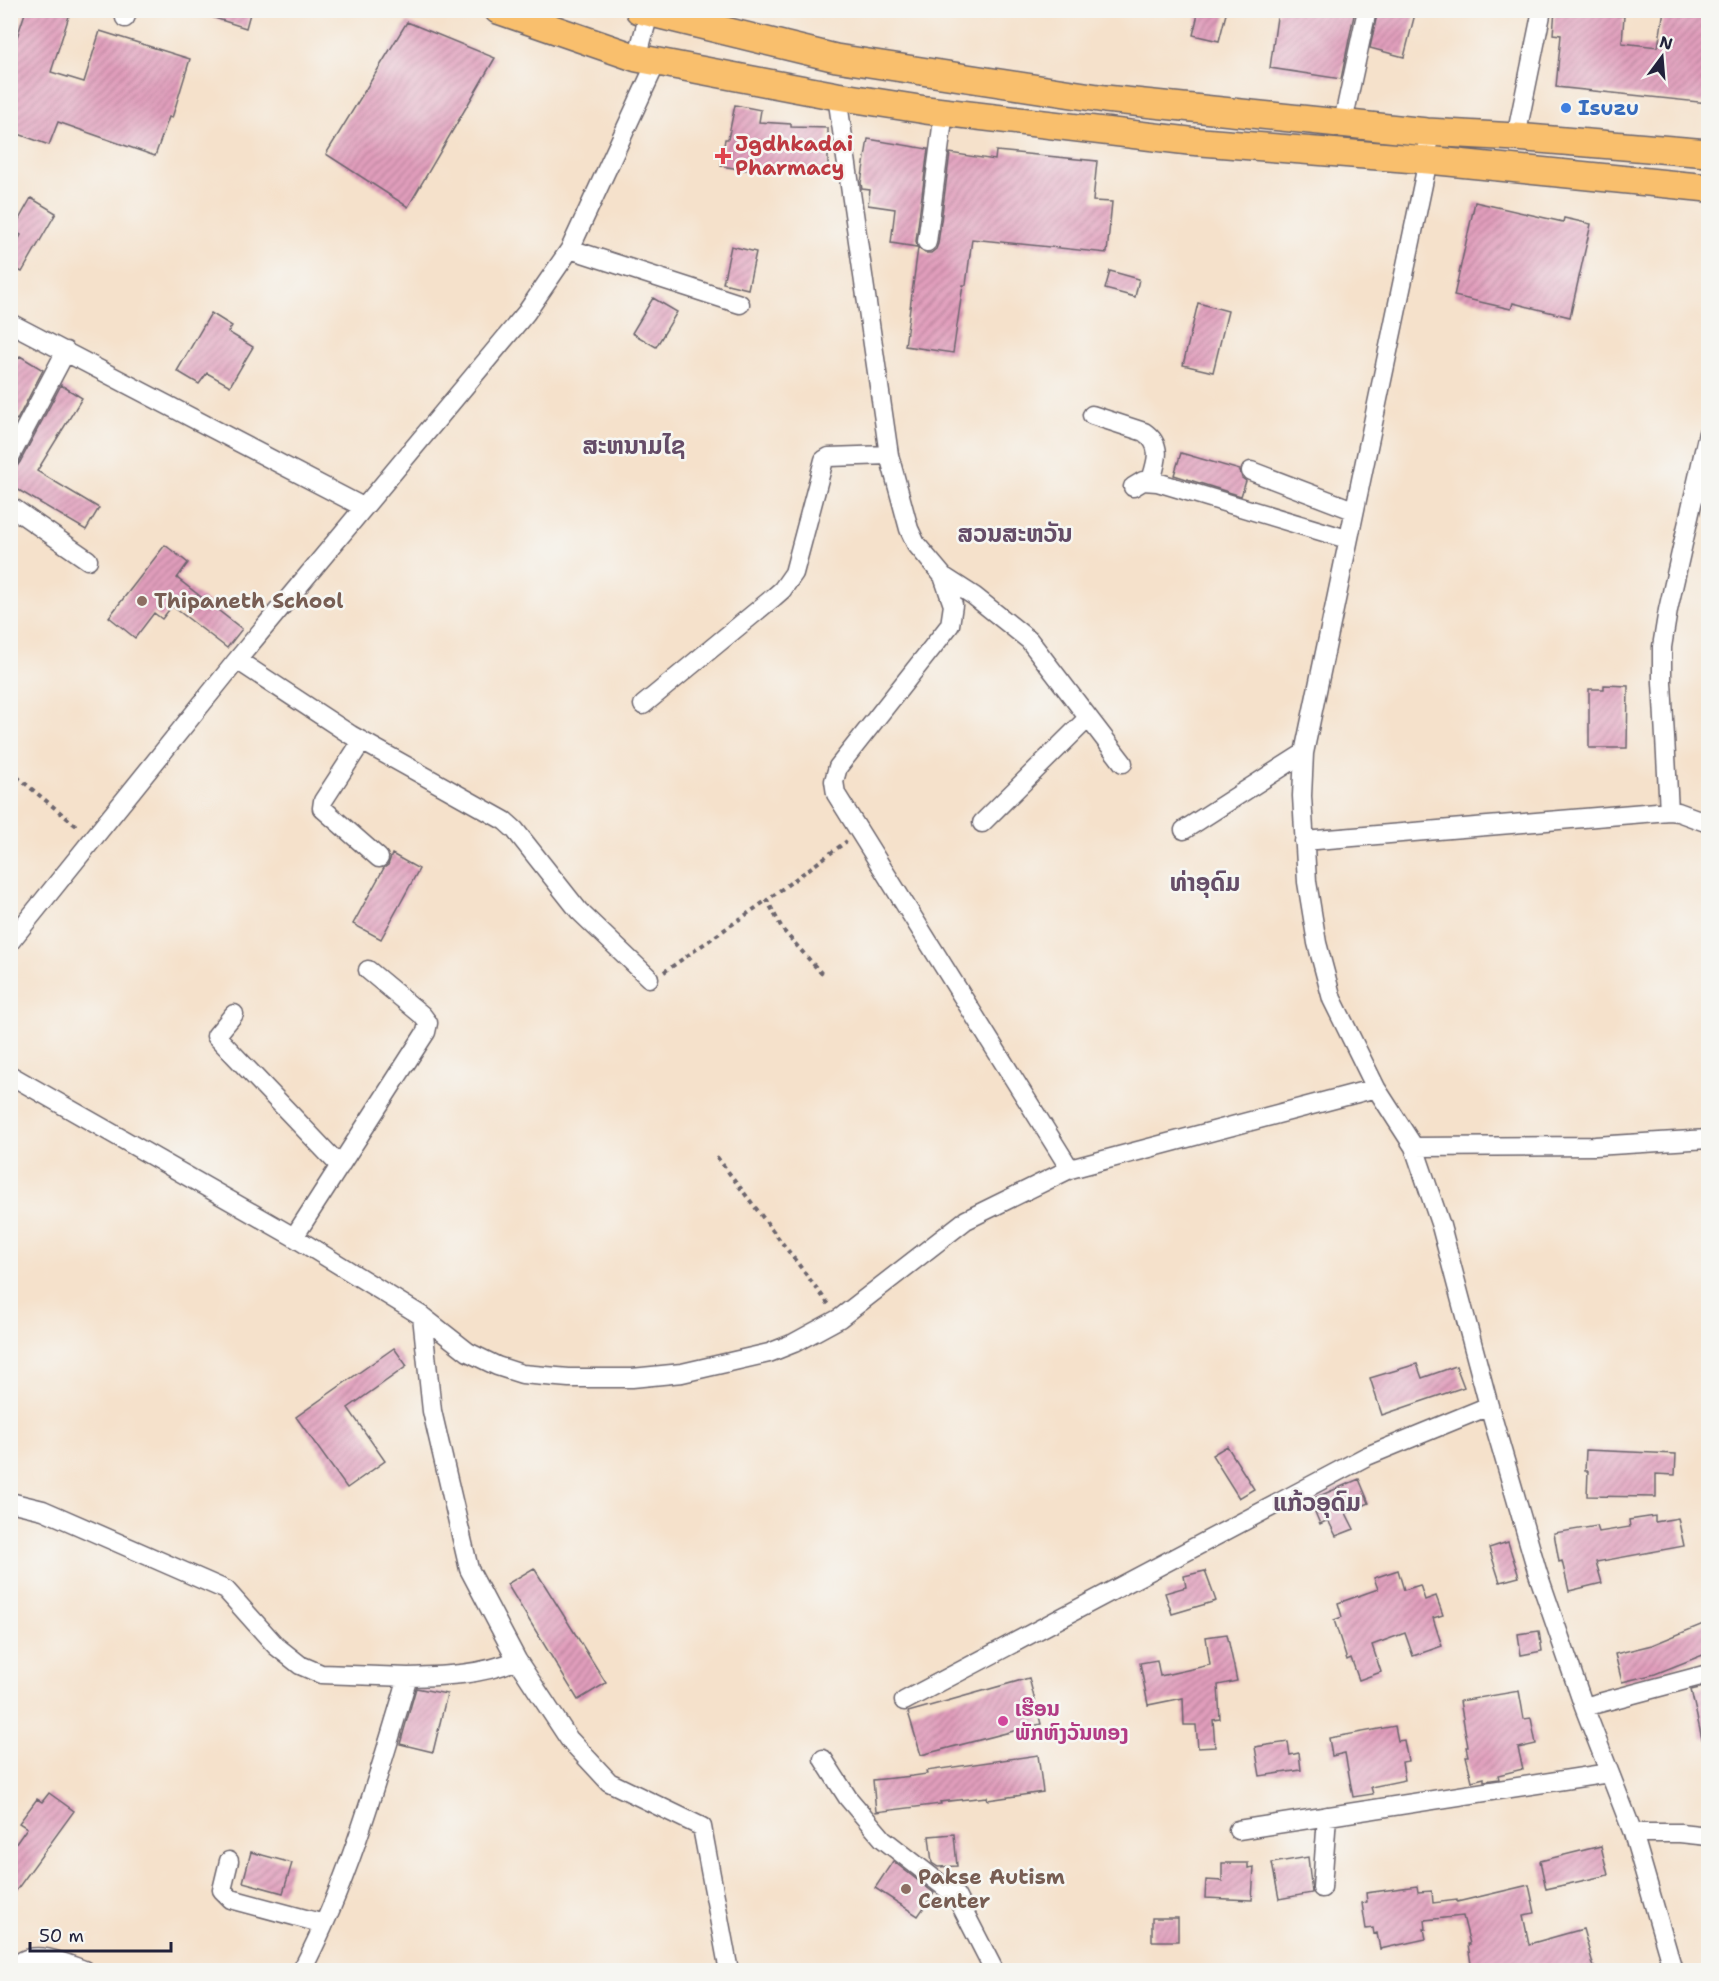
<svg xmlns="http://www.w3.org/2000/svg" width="1719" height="1981" font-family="'Shantell Sans','Noto Sans Lao',sans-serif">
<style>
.building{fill:url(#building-hatch)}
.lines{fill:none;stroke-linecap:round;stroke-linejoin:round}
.minor-casing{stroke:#6c656d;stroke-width:21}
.highway-casing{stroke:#6c656d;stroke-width:30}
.path{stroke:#6c656d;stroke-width:4;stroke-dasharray:4.5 4.5;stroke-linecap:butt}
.minor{stroke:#fff;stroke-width:18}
.highway{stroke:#f9bf6d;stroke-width:27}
.shop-dot{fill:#3f7fe0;stroke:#f6f6f2;stroke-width:2}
.health-dot{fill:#e0444e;stroke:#f6f6f2;stroke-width:2}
.education-dot{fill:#8d6e63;stroke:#f6f6f2;stroke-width:2}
.hotel-dot{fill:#d1479c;stroke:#f6f6f2;stroke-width:2}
.labels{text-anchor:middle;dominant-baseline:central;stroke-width:5;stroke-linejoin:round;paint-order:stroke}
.shop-label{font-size:21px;font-weight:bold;fill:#366cbe;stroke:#f6f6f2;text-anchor:start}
.health-label{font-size:21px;font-weight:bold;fill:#be3a42;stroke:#f6f6f2;text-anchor:start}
.education-label{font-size:21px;font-weight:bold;fill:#785e54;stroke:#f6f6f2;text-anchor:start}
.hotel-label{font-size:21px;font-weight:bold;fill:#b23c85;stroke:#f6f6f2;text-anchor:start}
.quarter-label{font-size:24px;font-weight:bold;fill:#654d68;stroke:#f6f6f2}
</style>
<defs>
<pattern id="building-hatch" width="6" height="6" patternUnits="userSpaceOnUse" patternTransform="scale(1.5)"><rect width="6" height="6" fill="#e19ebc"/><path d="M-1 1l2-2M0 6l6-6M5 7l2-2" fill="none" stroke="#b6809a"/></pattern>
</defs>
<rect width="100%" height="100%" fill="#f6f6f2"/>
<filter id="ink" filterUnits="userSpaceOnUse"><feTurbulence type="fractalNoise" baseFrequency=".0167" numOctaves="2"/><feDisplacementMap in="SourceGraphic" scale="12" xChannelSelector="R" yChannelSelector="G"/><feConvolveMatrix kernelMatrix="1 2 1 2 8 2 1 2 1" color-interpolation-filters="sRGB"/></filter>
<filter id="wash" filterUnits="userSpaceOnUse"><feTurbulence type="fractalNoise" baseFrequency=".008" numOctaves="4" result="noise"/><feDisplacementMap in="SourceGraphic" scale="24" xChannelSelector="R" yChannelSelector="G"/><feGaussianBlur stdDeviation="1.35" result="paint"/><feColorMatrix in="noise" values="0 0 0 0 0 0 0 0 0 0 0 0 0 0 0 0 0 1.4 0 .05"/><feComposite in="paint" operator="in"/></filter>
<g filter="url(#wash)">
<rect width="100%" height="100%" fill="#f5e1cb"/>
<g id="blocks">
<path class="building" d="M26,10H71L51,72L84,82L100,31L190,59L172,118L169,117L155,156L58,122L49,145L10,131V58Z
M203,10H251L246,28L202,14Z
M1199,10H1227L1219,41L1193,35Z
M1278,10H1355L1341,79L1270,68Z
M1378,10H1416L1404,57L1370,48Z
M1555,10L1624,16L1622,43L1658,47L1664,10H1708V33L1705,54H1708V103L1556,87L1561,35L1553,34Z
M407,22L495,58L408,207L326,154Z
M735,105L761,110L759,122L791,124V127L828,128V171L754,166L753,171L721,166L725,139H728Z
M868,139L928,149L916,241L917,247L891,243L895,209L868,205L870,190L862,189L861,183Z
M996,151L1097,161L1093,201L1112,202L1107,253L972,239L966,285H963L953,353L905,346L918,248L925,253H931L936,249L938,244L950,153L995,160Z
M31,198L56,213L22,272L10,266V254L21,235L13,230Z
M1475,202L1563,222L1564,218L1591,224L1570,317L1513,303L1511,309L1454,296Z
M731,246L756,252L748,289L723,283Z
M1110,271L1139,279L1135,297L1105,289Z
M653,298L677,312L656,347L632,333Z
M1198,303L1228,311L1213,372L1183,365Z
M211,313L232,326L228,332L253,347L230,386L207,373L199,384L177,371Z
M20,356L43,370L17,420L10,416V371Z
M61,385L82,398L37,471L99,508L86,530L10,485V476L20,462Z
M1181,453L1240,470L1242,478L1246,481L1241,496L1174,475Z
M165,545L188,563L177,578L242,629L227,648L172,606L162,619L154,613L135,638L109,617Z
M1604,685L1628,686L1627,748H1589V689H1604Z
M392,854L419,869L381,939L353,924L384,868L388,865Z
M394,1348L407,1366L348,1408L385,1461L347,1488L296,1417Z
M1417,1364L1422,1378L1456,1366L1464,1387L1382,1415L1370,1378Z
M1227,1446L1254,1489L1239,1498L1212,1455Z
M1586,1450L1676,1454L1675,1475L1656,1474V1497L1587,1496L1588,1471H1585Z
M1359,1479L1369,1503L1346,1513L1354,1529L1336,1536L1328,1520L1320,1524L1310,1500Z
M1655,1516V1522L1678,1518L1684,1546L1596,1562L1602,1583L1569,1591L1562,1561L1559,1562L1554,1533L1597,1526L1599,1532L1630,1527L1629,1520Z
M1508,1542L1519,1577L1500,1582L1489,1548Z
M534,1568L606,1683L578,1700L507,1584Z
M1398,1570L1404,1590L1420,1585L1425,1600L1436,1596L1443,1615L1433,1618L1442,1646L1413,1656L1405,1633L1372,1645L1381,1672L1359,1680L1351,1658L1347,1660L1334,1620L1342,1617L1338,1603L1378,1589L1374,1578Z
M1205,1571L1216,1601L1172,1614L1165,1593L1186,1587L1184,1576Z
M1708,1622V1653L1655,1674L1622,1682L1615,1654L1652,1645Z
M1539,1631L1542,1651L1521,1655L1518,1634Z
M1227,1634L1237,1681L1218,1685L1220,1719L1213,1720L1215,1747L1198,1748L1196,1725H1184L1183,1698L1148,1705L1140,1663L1157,1660L1160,1676L1210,1665L1206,1637Z
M1029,1678L1041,1724L921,1755L908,1712Z
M1708,1686V1739H1702L1691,1690Z
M416,1688L447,1694L433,1752L400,1744Z
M1519,1691L1524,1719L1531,1718L1536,1744L1518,1748L1523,1769L1498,1775L1499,1779L1484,1781V1778L1472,1781L1466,1756H1468L1466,1747H1468L1460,1701Z
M1395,1726L1398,1741L1404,1740L1408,1761L1402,1762L1405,1780L1371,1787L1373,1794L1353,1797L1345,1753L1332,1756L1329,1738Z
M1288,1742L1290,1755L1299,1753L1301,1770L1260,1776L1255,1747Z
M1038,1755L1043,1792L988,1800L987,1797L940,1802L941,1804L876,1812L873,1780L913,1776L927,1774L926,1771Z
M49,1793L74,1811L10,1899V1852L27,1828L19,1823L37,1799L42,1802Z
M954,1834L957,1866L938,1867L932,1863L929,1836Z
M1601,1846L1608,1875L1546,1889L1540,1861Z
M251,1852L292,1863L283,1893L243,1882Z
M1308,1857L1312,1893L1279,1899L1272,1863Z
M893,1861L934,1893L918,1916L875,1888Z
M1222,1863H1248V1868L1254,1867L1252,1900L1205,1898L1206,1880L1222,1881Z
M1529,1885L1535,1913L1523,1915L1529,1944L1583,1929L1595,1971H1472L1468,1944H1470L1463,1916L1425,1920L1426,1929H1424L1426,1939L1380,1949L1377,1933L1374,1934L1373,1928L1366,1929L1362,1903L1367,1902L1366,1893L1417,1886L1418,1892L1432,1891L1433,1903L1457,1900V1902Z
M1152,1918H1178V1941H1152Z"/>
</g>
</g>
<g filter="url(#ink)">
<use href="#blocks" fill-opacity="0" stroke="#6c656d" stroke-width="1.5"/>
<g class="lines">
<g class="minor-casing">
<path id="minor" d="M125,18L128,10
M637,58L650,10
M837,96L889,455L909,529L916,544L943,576L953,605L950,625L838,767L834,781L836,794L1070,1169
M1343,122L1367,10
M1427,132L1428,160L1304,753L1302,796L1307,882L1317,943L1332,999L1376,1088L1414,1147L1441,1226L1489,1406L1538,1574L1584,1707L1633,1833L1673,1970
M1516,137L1542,10
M927,242L944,112
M570,249L740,304
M10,323L363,507
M1092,415L1144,432C1163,445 1157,461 1151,480
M10,457L66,351
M1251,471L1353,510
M1133,487L1143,481L1157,482L1347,539
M10,506L88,560
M943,576L974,596L1029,640L1123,763
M237,660L351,735L505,821L515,830L579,911L649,978
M643,705L774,597L782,590L794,573L824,460L829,457L889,455
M362,741L323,801L322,808L379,858
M1669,811L1662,682V647L1668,610L1708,433
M982,823L1088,718
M1184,830L1304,753
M1304,841L1669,811L1678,812L1708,823
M10,942L237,660L526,313L570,249L657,61
M234,1014L216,1036L340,1166
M10,1075L294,1237L422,1316L468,1352L497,1366L522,1374L569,1378H632L682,1373L769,1353L794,1343L840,1318L966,1220L1070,1169L1376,1088
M1414,1147L1595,1146L1708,1139
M294,1237L426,1032L428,1023L422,1015L368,970
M422,1316L432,1411L469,1569L517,1660L569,1739L609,1782L702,1827L728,1966L730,1970
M10,1502L43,1510L226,1590L276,1646L300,1665L321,1674L408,1677
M904,1701L1367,1456L1489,1406
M1584,1707L1708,1674
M823,1759L848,1798L883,1839L956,1896L994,1970
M1238,1830L1609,1773
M1633,1833H1680L1708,1836
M229,1861L222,1890L231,1899L324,1924
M1322,1888L1327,1816
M14,1970C28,1945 64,1963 84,1970
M302,1970C350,1878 378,1776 408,1677C445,1676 482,1675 517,1660"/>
</g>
<g class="highway-casing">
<path id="highway" d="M498,10L637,58L837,96L926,110L1189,141L1428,160L1708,188
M639,10L836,58L1105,99L1427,132L1516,137L1708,153"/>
</g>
<path class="path" d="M10,771L79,828
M664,972L767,900
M822,974L783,930L767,900L847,841
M717,1157L830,1306"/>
<use href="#minor" class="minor"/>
<use href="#highway" class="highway"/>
</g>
</g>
<circle class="shop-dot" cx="1566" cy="108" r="6"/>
<path class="health-dot" d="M720 147h6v6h6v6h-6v6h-6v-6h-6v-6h6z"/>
<g class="education-dot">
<circle cx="142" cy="601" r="6"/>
<circle cx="906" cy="1889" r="6"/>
</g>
<circle class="hotel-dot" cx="1003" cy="1721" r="6"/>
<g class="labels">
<g class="shop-label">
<text x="1578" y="108">Isuzu</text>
</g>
<g class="health-label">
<text x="735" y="144">Jgdhkadai<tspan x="735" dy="24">Pharmacy</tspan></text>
</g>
<g class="education-label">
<text x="154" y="601">Thipaneth School</text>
<text x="918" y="1877">Pakse Autism<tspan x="918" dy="24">Center</tspan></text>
</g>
<g class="hotel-label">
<text x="1015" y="1709">ເຮືອນ<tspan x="1015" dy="24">ພັກຫົງວັນທອງ</tspan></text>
</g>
<g class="quarter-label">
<text x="634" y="446">ສະຫນາມໄຊ</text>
<text x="1015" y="534">ສວນສະຫວັນ</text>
<text x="1205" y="883">ທ່າອຸດົມ</text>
<text x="1317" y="1503">ແກ້ວອຸດົມ</text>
</g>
</g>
<rect width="1719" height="1981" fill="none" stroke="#f6f6f2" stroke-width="36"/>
<g transform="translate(1662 57) rotate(16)" stroke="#f6f6f2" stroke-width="4.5" paint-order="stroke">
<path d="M0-4.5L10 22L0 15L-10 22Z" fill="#22223b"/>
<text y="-9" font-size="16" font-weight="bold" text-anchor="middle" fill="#22223b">N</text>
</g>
<path d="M30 1942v9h141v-9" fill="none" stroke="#22223b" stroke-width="3"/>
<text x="39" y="1942" font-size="18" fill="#22223b" stroke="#f6f6f2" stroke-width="4.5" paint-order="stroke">50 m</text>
</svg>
